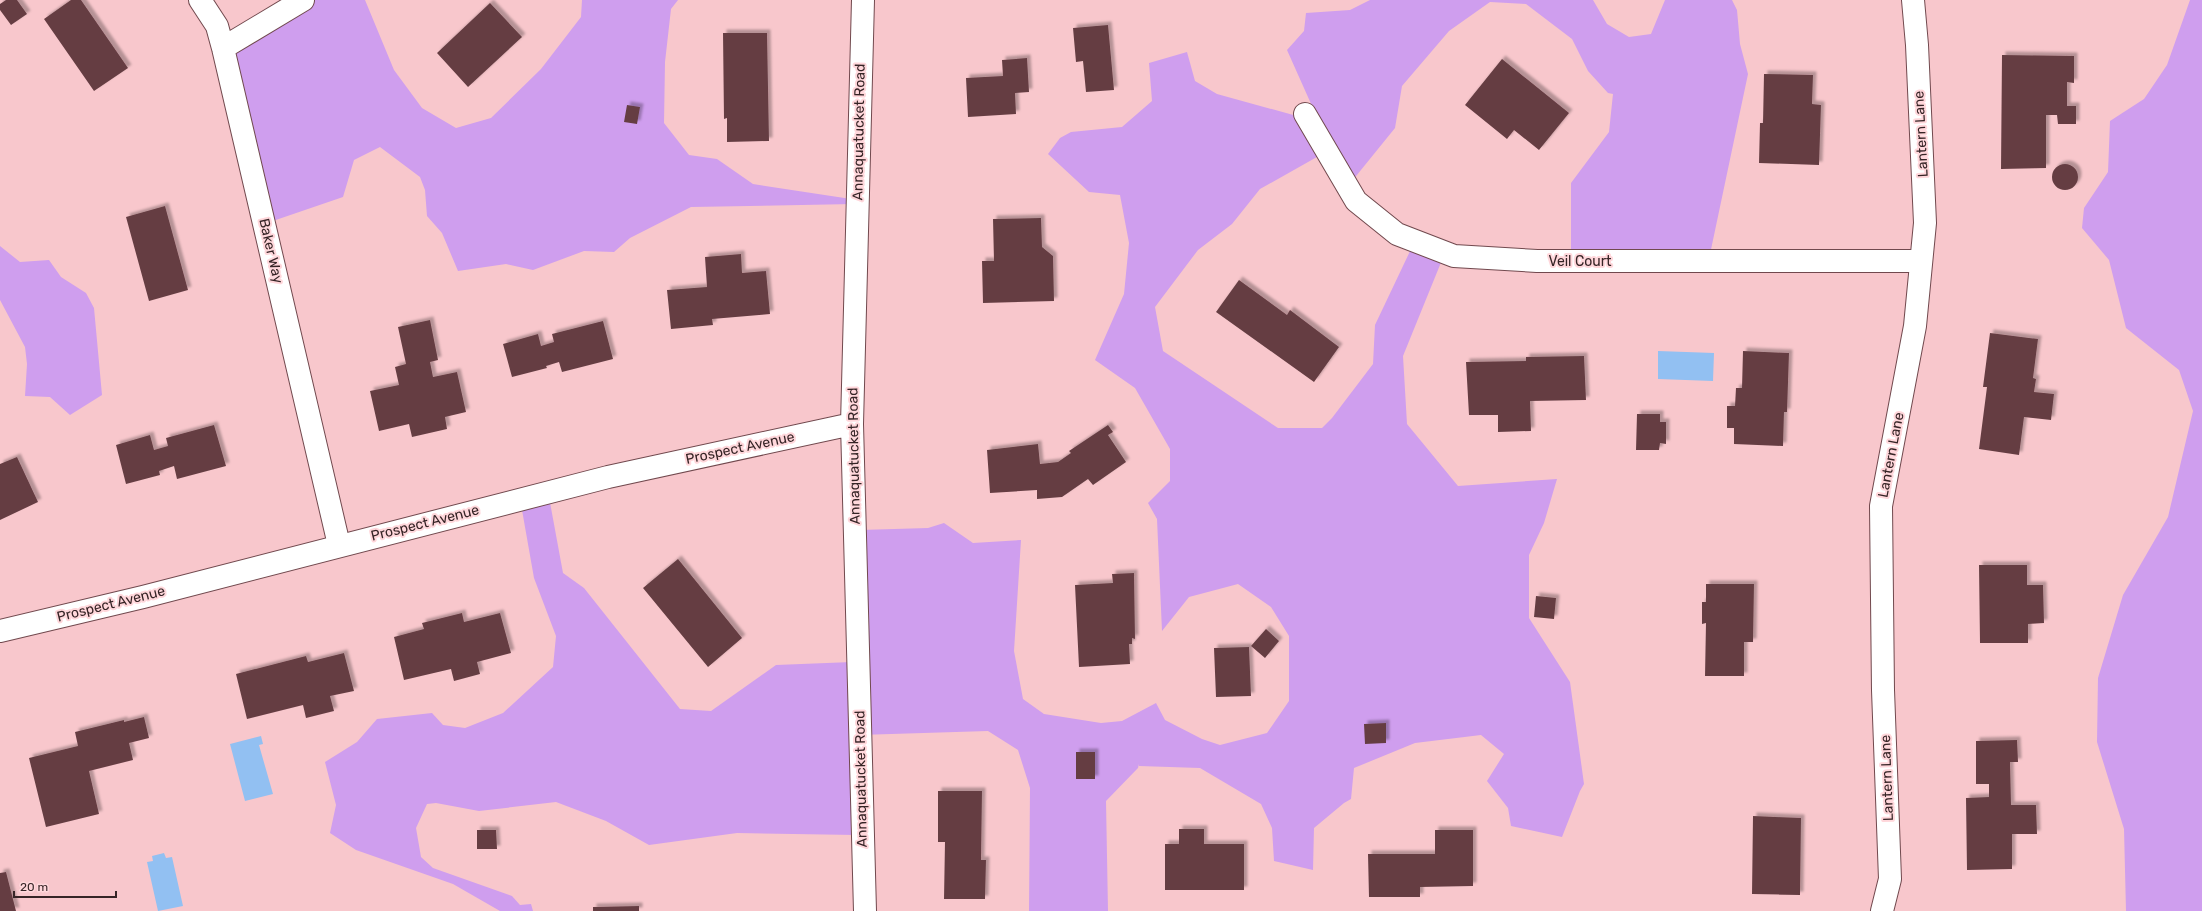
<svg xmlns="http://www.w3.org/2000/svg" width="2202" height="911" font-family="Rubik,sans-serif">
<style>
.green{fill:#cf9eee}
.water{fill:#92c0f2}
.building{fill:#653e43;filter:url(#shadow)}
.lines{fill:none;stroke-linecap:round;stroke-linejoin:round}
.minor-casing{stroke:#71494e;stroke-width:24}
.tertiary-casing{stroke:#71494e;stroke-width:24}
.minor{stroke:#fff;stroke-width:22}
.tertiary{stroke:#fff;stroke-width:22}
.labels{text-anchor:middle;dominant-baseline:central;stroke-width:4;stroke-linejoin:round;paint-order:stroke}
.street-label{font-size:14px;fill:#362426;stroke:#ffd7db}
</style>
<defs>
<filter id="shadow"><feDropShadow dx="3.5" dy="-3.5" stdDeviation="1" flood-color="#0004"/></filter>
</defs>
<rect width="100%" height="100%" fill="#f8c7cc"/>
<path class="green" d="M304,0H365L394,70L422,108L456,128L491,118L541,69L581,17L582,0H678L671,9L665,62L664,123L689,155L717,159L753,184L851,199L854,204L691,207L630,238L614,252L584,251L533,270L506,264L458,271L442,233L427,216L425,190L420,177L380,147L354,160L343,197L267,223L222,50Z
M1370,0H1593L1607,24L1629,37L1651,34L1665,0H1732L1737,10L1740,44L1748,74L1709,259L1571,254V183L1609,132L1613,94L1608,93L1588,71L1572,39L1526,4L1490,2L1449,31L1402,86L1395,128L1348,186L1324,153L1260,189L1232,224L1198,250L1155,307L1163,351L1278,428H1322L1332,418L1373,364L1375,325L1412,247L1442,260L1403,356L1407,424L1458,486L1557,479L1544,523L1529,555V618L1570,682L1584,784L1580,791L1562,837L1511,826L1508,808L1487,781L1504,754L1481,735L1415,743L1354,768L1351,799L1344,803L1314,828L1313,870L1274,861L1272,828L1261,804L1200,768L1139,766V764L1138,768L1106,801L1108,911H1029L1030,788L1018,750L988,731L859,735L856,835L737,833L649,845L606,821L556,802L479,811L436,803L427,804L416,828L421,857L433,868L512,896L520,905L531,904L533,911H500L453,884L356,850L330,833L336,805L325,762L357,742L377,719L432,713L443,725L465,728L503,713L553,667L556,636L534,578L522,510L549,497L563,573L584,588L680,709L711,711L776,665L852,662L860,530L928,528L944,523L973,543L1021,540L1014,651L1023,699L1044,714L1101,723L1122,721L1156,703L1165,720L1202,739L1220,745L1267,733L1289,701V636L1271,607L1238,584L1189,597L1162,631L1157,519L1148,503L1170,481V449L1135,388L1095,360L1124,294L1129,243L1120,195L1089,192L1048,154L1060,138L1071,132L1122,127L1152,101L1149,63L1187,52L1195,81L1217,94L1304,118L1312,106L1287,50L1304,31L1306,13L1350,10Z
M2190,0H2202V911H2126L2124,829L2097,742L2098,678L2123,595L2168,517L2193,411L2179,370L2126,328L2109,260L2082,228L2084,208L2108,172L2110,121L2144,99L2167,65Z
M0,246L20,262L49,260L61,277L86,293L94,308L102,395L70,415L50,397L25,396L27,364L25,347L0,300Z"/>
<path class="water" d="M1658,351L1714,353L1713,381L1658,379Z
M261,736L263,744L259,745L273,794L245,801L230,744Z
M164,853L166,858L172,857L183,906L158,911L147,862L153,861L152,856Z"/>
<path class="building" d="M6,0H17L27,14L11,25L0,10V4Z
M71,0H81L128,68L94,91L44,19Z
M490,3L522,37L468,87L437,53Z
M1108,25L1114,90L1086,92L1083,61L1076,62L1073,28Z
M723,33H767L769,141L727,142V118L724,119Z
M2002,55L2074,56V83L2067,82V106H2076V124H2058L2057,115H2046V168L2001,169Z
M1027,58L1029,92L1015,93L1016,114L968,117L966,78L1003,76L1002,60Z
M1502,59L1569,113L1539,150L1514,130L1507,139L1465,105Z
M1764,74L1813,75L1812,104L1821,105L1819,165L1759,163L1760,123H1763Z
M627,105L640,107L637,124L624,122Z
M2052 177a13 13 0 1 1 26 0a13 13 0 1 1-26 0Z
M165,206L188,290L149,301L126,217Z
M1041,218L1042,247L1053,256L1054,301L983,303L982,261H994L993,219Z
M741,254L742,273L766,271L770,314L712,319L713,325L671,329L667,290L707,287L705,257Z
M1239,280L1287,315L1290,310L1339,347L1314,382L1216,312Z
M430,320L438,360L430,362L433,377L457,372L466,412L445,417L447,429L412,437L409,424L379,431L370,391L399,385L395,367L406,364L398,327Z
M603,321L613,359L562,372L559,362L546,366L547,368L512,377L503,344L538,334L541,346L554,342L552,334Z
M1990,333L2038,339L2033,378L2036,379L2034,392L2054,394L2051,420L2024,417L2019,455L1979,449L1987,387H1983Z
M1743,351L1789,353L1787,412H1784L1783,446L1734,444V428H1727V406H1735L1736,388H1742Z
M1584,356L1586,400L1530,401L1531,431L1498,432V415H1469L1466,362L1526,361V357Z
M1637,414H1660V422H1666V444L1660,443L1659,450H1636Z
M214,425L226,466L177,479L174,466L159,471L160,475L126,484L116,445L150,435L154,450L168,446L166,438Z
M1108,425L1113,432L1108,435L1126,462L1093,485L1088,479L1062,497L1037,499V490L990,493L987,450L1038,444L1040,464L1058,462L1071,453L1069,451Z
M17,457L38,502L0,520V464Z
M678,559L742,638L708,667L643,588Z
M1979,565H2027V585H2043L2044,623L2028,624V643H1980Z
M1134,573L1135,639L1132,638V644H1129L1130,664L1079,667L1075,585L1113,583L1112,574Z
M1706,584H1754L1753,642H1744V676H1705L1706,623L1702,624V602H1706Z
M1536,596L1556,598L1554,619L1534,617Z
M462,613L464,622L500,613L511,653L477,662L480,674L454,681L451,669L404,680L394,637L424,629L422,623Z
M1266,629L1279,641L1265,658L1251,646Z
M1249,647L1251,696L1216,697L1214,648Z
M344,653L354,691L330,696L334,711L306,718L303,705L247,719L236,674L306,656L308,662Z
M144,717L149,738L129,743L133,760L89,771L99,814L46,827L29,758L78,746L75,732L124,720V722Z
M1386,723V743L1365,744L1364,724Z
M2017,740L2018,762H2010L2011,805H2036L2037,834H2012V869L1967,870L1966,798L1989,797V784H1976V741Z
M1076,752H1095V779H1076Z
M938,791H982L981,860H986L985,899H944L945,842H938Z
M1753,816L1801,818L1800,895L1752,894Z
M1179,829H1204V844H1244V890H1165V844H1179Z
M477,830H496L497,849H477Z
M1435,830H1473V886L1420,887V897H1369L1368,854H1435Z
M6,872L16,911H0V873Z
M639,906V911H593V907Z"/>
<g class="lines">
<g class="minor-casing">
<path id="minor" d="M200,0L217,26L223,48L339,545
M223,48L303,0
M1305,114L1356,201L1397,234L1454,256L1537,261H1921
M1882,911L1890,879L1883,690L1881,506L1915,326L1925,223L1917,45L1913,0"/>
</g>
<g class="tertiary-casing">
<path id="tertiary" d="M863,0L852,424L865,911
M0,631L143,597L608,477L852,424"/>
</g>
<use href="#minor" class="minor"/>
<use href="#tertiary" class="tertiary"/>
</g>
<g class="labels">
<g class="street-label">
<text transform="translate(859 132) rotate(-89)">Annaquatucket Road</text>
<text transform="translate(1921 134) rotate(-93)">Lantern Lane</text>
<text transform="translate(271 251) rotate(77)">Baker Way</text>
<text x="1580" y="261">Veil Court</text>
<text transform="translate(740 448) rotate(-12)">Prospect Avenue</text>
<text transform="translate(1891 455) rotate(-79)">Lantern Lane</text>
<text transform="translate(854 456) rotate(-91)">Annaquatucket Road</text>
<text transform="translate(425 523) rotate(-14)">Prospect Avenue</text>
<text transform="translate(111 604) rotate(-14)">Prospect Avenue</text>
<text transform="translate(1887 778) rotate(-92)">Lantern Lane</text>
<text transform="translate(861 779) rotate(-91)">Annaquatucket Road</text>
</g>
</g>
<path d="M14 891v6h102v-6" fill="none" stroke="#362426" stroke-width="2"/>
<text x="20" y="891" font-size="12" fill="#362426" stroke="#ffd7db" stroke-width="3" paint-order="stroke">20 m</text>
</svg>
